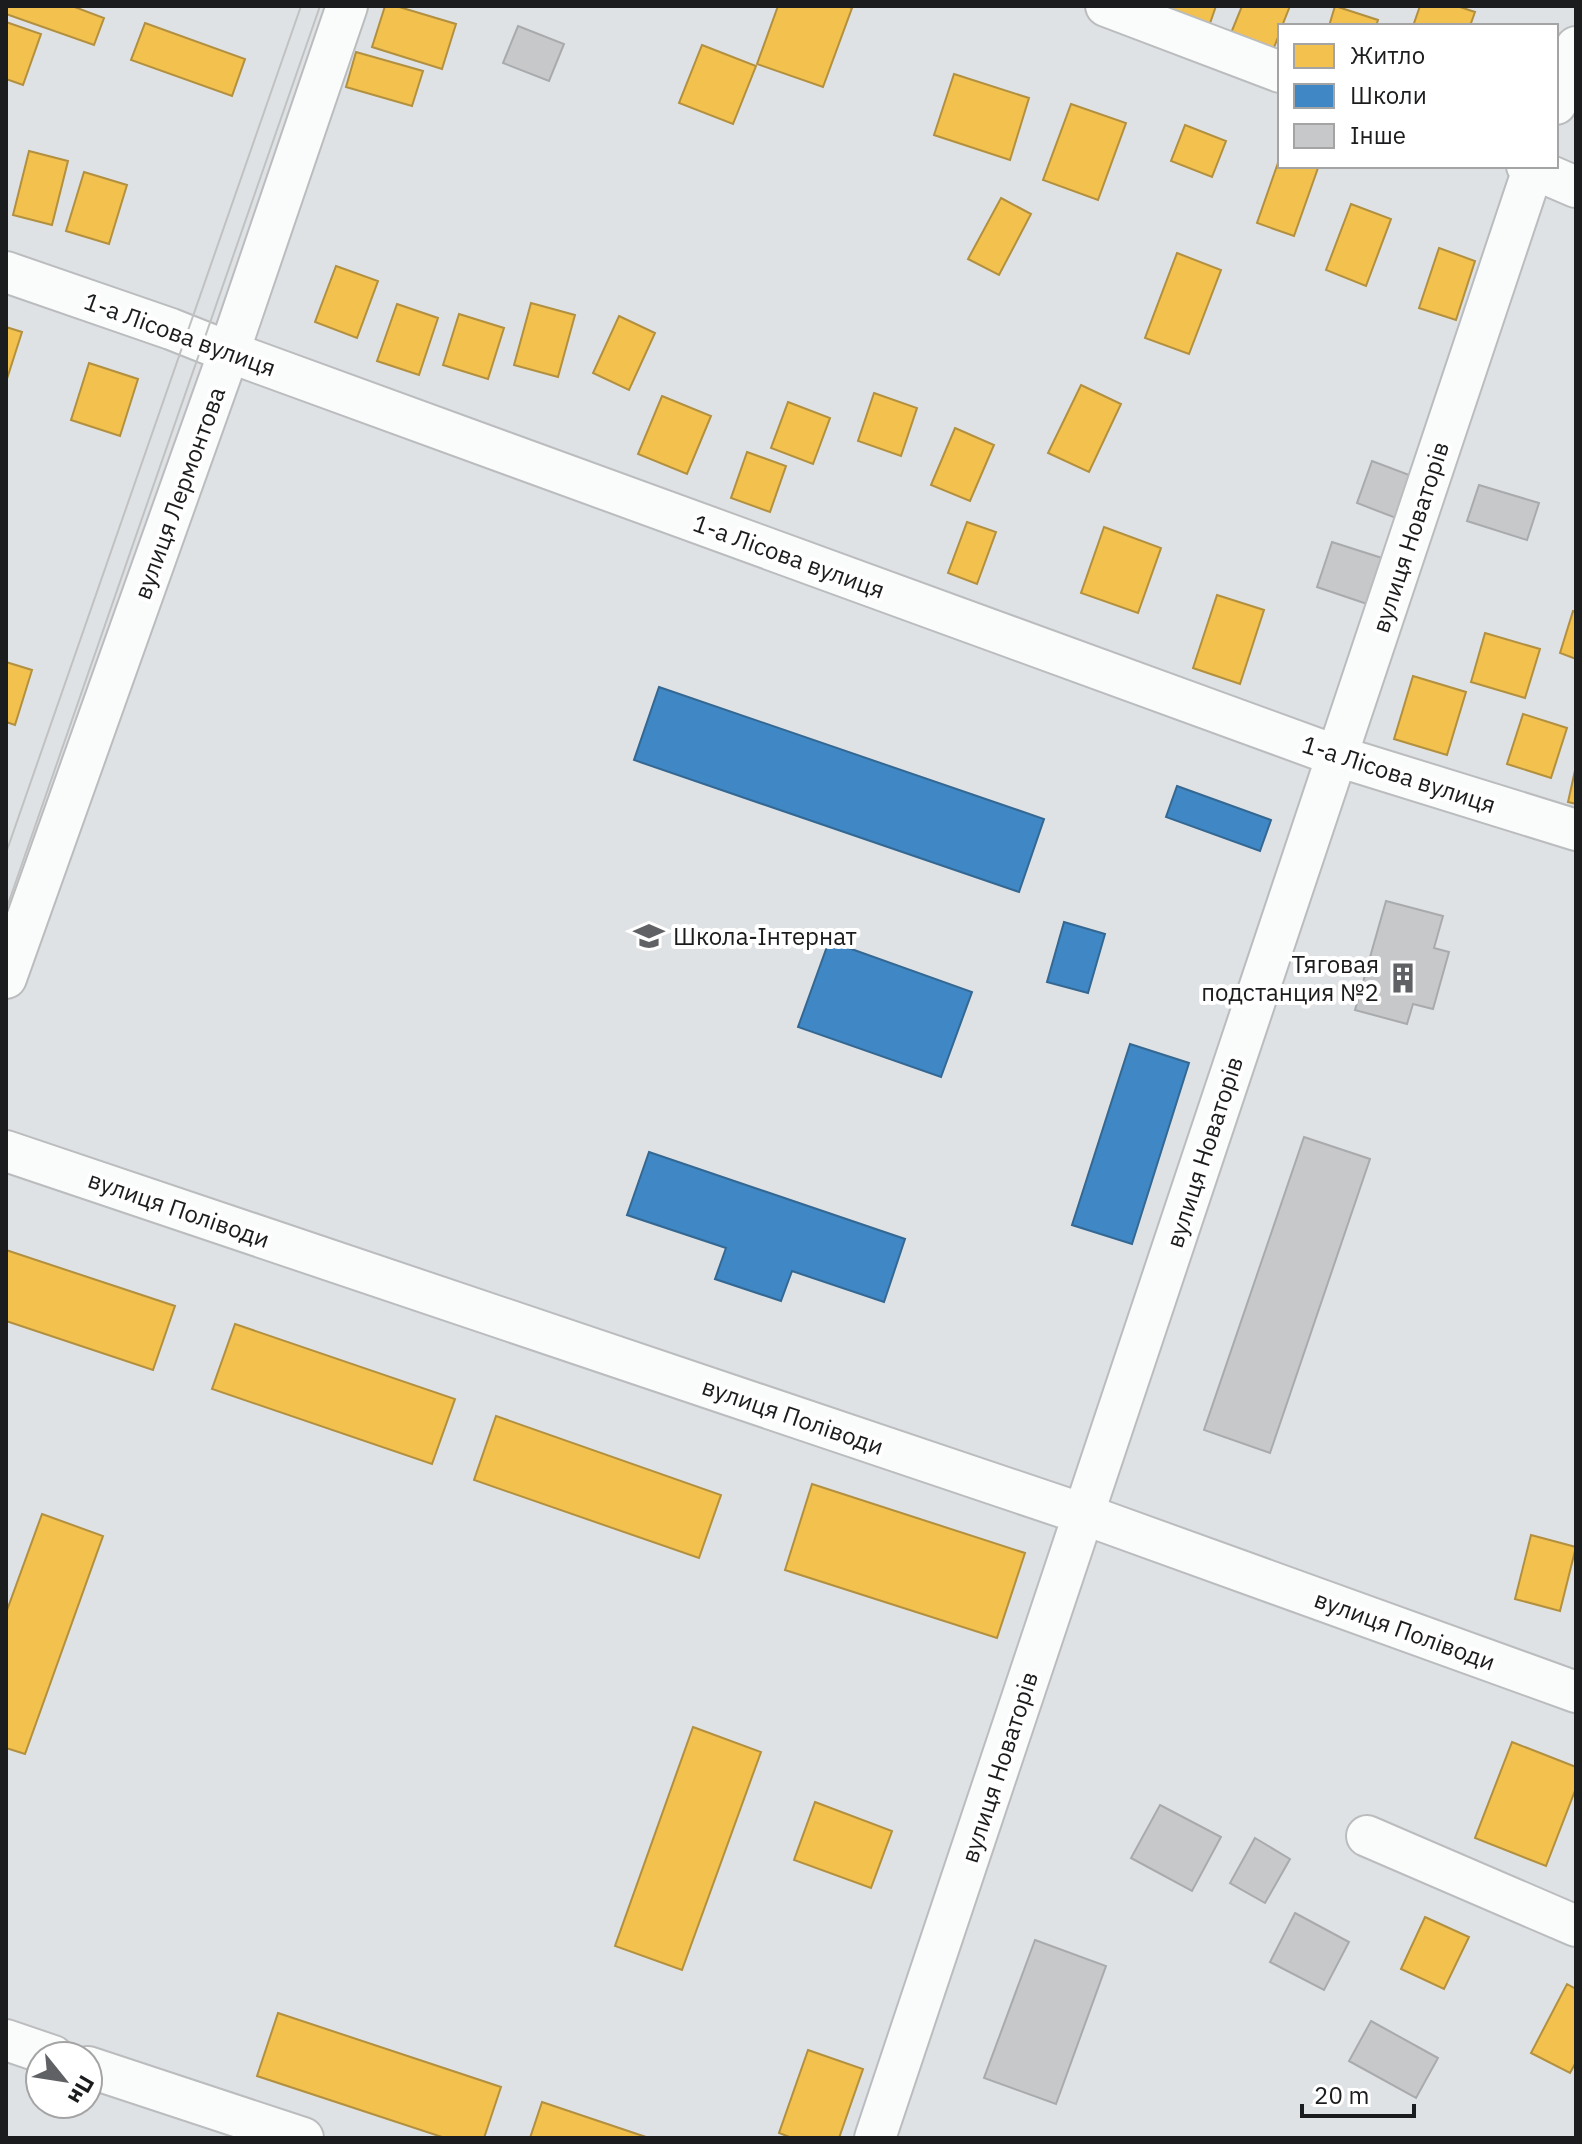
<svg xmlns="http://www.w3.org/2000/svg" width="1582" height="2144" font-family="'IBM Plex Sans',sans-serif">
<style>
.homes{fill:#f2c14e;stroke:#b29040;stroke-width:2}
.schools{fill:#3f88c5;stroke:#346893;stroke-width:2}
.building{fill:#c6c8ca;stroke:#a9aaac;stroke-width:2}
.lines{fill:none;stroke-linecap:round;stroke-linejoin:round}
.minor-casing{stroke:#babcbe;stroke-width:44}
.minor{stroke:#fafbfb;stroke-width:40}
.tram{stroke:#c0c1c1;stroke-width:2}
.labels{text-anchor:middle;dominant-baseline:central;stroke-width:8;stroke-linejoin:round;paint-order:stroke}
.street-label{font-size:24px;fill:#1b1c1e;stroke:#fff}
.poi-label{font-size:24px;fill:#1b1c1e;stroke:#fff;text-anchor:start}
</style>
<rect width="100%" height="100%" fill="#dfe2e5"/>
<path class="homes" d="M6,6H72L104,18L94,45L6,14Z
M385,6H396L456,24L442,69L372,47Z
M778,6H847L852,8L823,87L757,64Z
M1170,6H1216L1208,29L1167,14Z
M1242,6H1290L1282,26H1280V32L1273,50L1231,33Z
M1335,6L1378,20L1376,26H1329Z
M1420,6H1457L1475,12L1470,26H1413Z
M6,22L41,34L23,85L6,79Z
M145,23L245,59L232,96L131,60Z
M702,45L756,66L733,124L679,103Z
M356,52L423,71L412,106L346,87Z
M954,74L1029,98L1010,160L934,135Z
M1071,104L1126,123L1098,200L1043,180Z
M1185,125L1226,141L1212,177L1171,161Z
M29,151L68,161L52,225L13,215Z
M1280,157V166L1318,168L1294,236L1257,223Z
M84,172L127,185L109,244L66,231Z
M1001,198L1031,214L999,275L968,259Z
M1351,204L1391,219L1366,286L1326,270Z
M1439,248L1475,261L1456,320L1419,308Z
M1177,253L1221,270L1189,354L1145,338Z
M336,266L378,281L357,338L315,322Z
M531,303L575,315L558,377L514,365Z
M397,304L438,318L419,375L377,361Z
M459,314L504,328L488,379L443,365Z
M619,316L655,333L629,390L593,373Z
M6,327L22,332L6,382Z
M89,363L138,379L120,436L71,420Z
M1081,385L1121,404L1089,472L1048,453Z
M874,393L917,408L901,456L858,441Z
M662,396L711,416L687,474L638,454Z
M788,402L830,418L813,464L771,448Z
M955,428L994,445L970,501L931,485Z
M747,452L786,466L770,512L731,498Z
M967,522L996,532L977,584L948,573Z
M1104,527L1161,548L1138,613L1081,593Z
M1217,595L1264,610L1240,684L1193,668Z
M1573,611L1576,612V659L1560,653Z
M1485,633L1540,649L1525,698L1471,682Z
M6,662L32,670L15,725L6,722Z
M1413,676L1466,692L1447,755L1394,739Z
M1523,714L1567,728L1551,778L1507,764Z
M1576,766V804L1568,802Z
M6,1250L175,1306L153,1370L6,1321Z
M235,1324L455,1399L432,1464L212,1389Z
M496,1416L721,1495L699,1558L474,1480Z
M812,1484L1025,1553L997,1638L785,1570Z
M42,1514L103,1536L25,1754L6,1748V1613Z
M1531,1535L1576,1547L1560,1611L1515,1599Z
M693,1727L761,1752L682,1970L615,1946Z
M1512,1742L1576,1767V1788L1546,1866L1475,1838Z
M815,1802L892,1831L871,1888L794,1860Z
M1425,1917L1469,1937L1444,1989L1401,1969Z
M1567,1984L1576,1989V2062L1570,2073L1531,2053Z
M278,2013L501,2087L484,2138H445L257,2076Z
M808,2050L863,2069L839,2138H792L779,2133Z
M542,2102L649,2138H530Z"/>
<path class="schools" d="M659,687L1044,819L1019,892L634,760Z
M1177,786L1271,820L1260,851L1166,817Z
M1064,922L1105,934L1088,993L1047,982Z
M829,941L972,992L941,1077L798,1027Z
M1130,1044L1189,1063L1132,1244L1072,1225Z
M649,1152L905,1239L884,1302L792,1271L781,1301L715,1279L726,1248L627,1215Z"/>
<path class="building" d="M518,26L564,44L549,81L503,63Z
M1372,461L1412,476L1396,518L1357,503Z
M1479,485L1539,503L1527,540L1467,521Z
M1332,542L1382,558L1367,604L1317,587Z
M1386,901L1443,916L1434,948L1449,952L1433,1009L1413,1004L1407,1024L1355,1010Z
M1304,1137L1370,1159L1270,1453L1204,1430Z
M1160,1805L1221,1837L1192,1891L1131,1858Z
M1255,1838L1290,1859L1265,1903L1230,1883Z
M1295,1913L1349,1942L1324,1990L1270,1962Z
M1035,1940L1106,1966L1056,2104L984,2078Z
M1371,2021L1438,2058L1416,2098L1349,2061Z"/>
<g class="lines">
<g class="minor-casing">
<path id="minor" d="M1106,6L1280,72
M1556,104L1576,47
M1527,166L1576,187
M6,272L171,329L229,352L1337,756L1576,830
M6,978L229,352L347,6
M6,1151L1083,1514L1576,1692
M1367,1836L1576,1926
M6,2040L53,2056
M88,2067L303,2138
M875,2138L1534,166"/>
</g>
<use href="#minor" class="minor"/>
<path class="tram" d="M6,853L301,6
M6,910L320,6"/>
</g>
<defs>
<g id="school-bare" transform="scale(2.4)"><path d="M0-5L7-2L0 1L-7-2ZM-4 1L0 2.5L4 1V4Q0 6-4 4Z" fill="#606164" stroke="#fff" stroke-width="2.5" paint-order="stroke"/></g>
<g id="building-bare" transform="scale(2.4)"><path d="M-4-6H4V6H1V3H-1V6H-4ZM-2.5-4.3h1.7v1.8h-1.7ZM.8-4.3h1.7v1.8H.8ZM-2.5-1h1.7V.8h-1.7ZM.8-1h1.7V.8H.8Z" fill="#606164" stroke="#fff" stroke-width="2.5" paint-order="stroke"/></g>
</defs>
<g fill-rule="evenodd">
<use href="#school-bare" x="649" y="936"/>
<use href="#building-bare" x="1403" y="978"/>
</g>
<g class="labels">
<g class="street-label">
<text transform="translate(180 334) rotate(20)">1-а Лісова вулиця</text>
<text transform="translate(179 493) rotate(-70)">вулиця Лермонтова</text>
<text transform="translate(1410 537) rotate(-72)">вулиця Новаторів</text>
<text transform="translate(789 556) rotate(20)">1-а Лісова вулиця</text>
<text transform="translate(1399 774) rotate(18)">1-а Лісова вулиця</text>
<text transform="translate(1204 1152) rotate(-72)">вулиця Новаторів</text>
<text transform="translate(179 1209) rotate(19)">вулиця Поліводи</text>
<text transform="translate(793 1416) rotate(19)">вулиця Поліводи</text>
<text transform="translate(1405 1630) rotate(20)">вулиця Поліводи</text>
<text transform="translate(999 1767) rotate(-72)">вулиця Новаторів</text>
</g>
<g class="poi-label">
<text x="673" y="936">Школа-Інтернат</text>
<text x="1379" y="964" text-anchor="end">Тяговая<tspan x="1379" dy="28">подстанция №2</tspan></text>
</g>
</g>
<rect width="1582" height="2144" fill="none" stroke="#1b1c1e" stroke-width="16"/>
<rect x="1278" y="24" width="280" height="144" fill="#ffffff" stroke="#a4a4a5" stroke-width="2"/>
<rect x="1294" y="44" width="40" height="24" fill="#f2c14e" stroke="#a4a4a5" stroke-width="2"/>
<text x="1350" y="64" font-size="24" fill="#1b1c1e">Житло</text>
<rect x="1294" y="84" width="40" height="24" fill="#3f88c5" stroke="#a4a4a5" stroke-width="2"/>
<text x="1350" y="104" font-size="24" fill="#1b1c1e">Школи</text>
<rect x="1294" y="124" width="40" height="24" fill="#c6c8ca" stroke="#a4a4a5" stroke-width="2"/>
<text x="1350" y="144" font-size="24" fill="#1b1c1e">Інше</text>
<g transform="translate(64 2080) rotate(120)"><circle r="38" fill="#ffffff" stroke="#a4a4a5" stroke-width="2"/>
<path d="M0-6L14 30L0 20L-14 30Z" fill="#606164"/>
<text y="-12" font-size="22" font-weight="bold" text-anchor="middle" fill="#1b1c1e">Пн</text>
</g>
<path d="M1302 2104v12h112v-12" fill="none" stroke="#1b1c1e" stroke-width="4"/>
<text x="1314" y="2104" font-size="24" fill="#1b1c1e" stroke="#ffffff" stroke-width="6" paint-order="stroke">20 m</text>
</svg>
